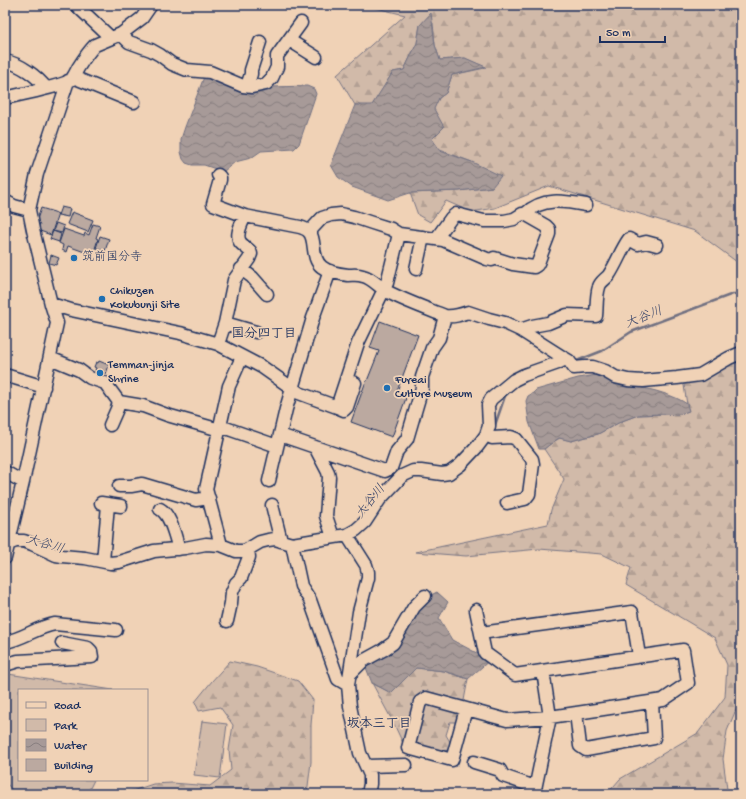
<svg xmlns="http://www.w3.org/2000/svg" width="746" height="799" font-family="'Gochi Hand','Klee One',sans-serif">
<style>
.forest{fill:url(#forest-firs);stroke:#767484}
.park{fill:#d1baa9;stroke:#767484}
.water{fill:url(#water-waves);stroke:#6f6f81}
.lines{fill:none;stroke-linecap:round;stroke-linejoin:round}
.stream{stroke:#6f6f81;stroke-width:2.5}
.building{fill:#bba9a0;stroke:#1b2f5e}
.minor-casing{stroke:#1b2f5e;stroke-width:15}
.minor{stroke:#f0d2b6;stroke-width:12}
.poi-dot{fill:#1f6fb2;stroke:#f0d2b6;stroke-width:1.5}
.labels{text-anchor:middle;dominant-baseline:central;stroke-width:3.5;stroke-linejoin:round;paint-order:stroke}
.poi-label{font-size:12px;fill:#1b2f5e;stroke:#f0d2b6;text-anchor:start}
.water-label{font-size:13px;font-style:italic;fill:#37446a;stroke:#f0d2b6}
.neighbourhood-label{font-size:13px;font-weight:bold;fill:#1b2f5e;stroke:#f0d2b6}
</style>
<defs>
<pattern id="forest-firs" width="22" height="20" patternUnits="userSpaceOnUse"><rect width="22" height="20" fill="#d1baa9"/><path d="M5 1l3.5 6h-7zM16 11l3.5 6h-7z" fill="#b3a094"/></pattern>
<pattern id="water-waves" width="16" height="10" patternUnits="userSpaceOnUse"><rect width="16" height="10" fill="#a79a98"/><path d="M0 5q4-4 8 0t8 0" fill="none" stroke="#877e7f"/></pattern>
</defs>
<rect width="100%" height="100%" fill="#f0d2b6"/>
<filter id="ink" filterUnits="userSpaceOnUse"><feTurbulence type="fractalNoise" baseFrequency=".025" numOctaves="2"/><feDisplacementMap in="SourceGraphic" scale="8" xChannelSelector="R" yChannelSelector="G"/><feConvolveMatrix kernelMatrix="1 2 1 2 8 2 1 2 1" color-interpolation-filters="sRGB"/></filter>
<g filter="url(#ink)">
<path class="forest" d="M364,5H741V265L695,231L549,186L495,208L471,212L446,201L430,222L418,215L410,193L459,191L492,187L472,162L440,150L432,139L433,109L439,98L446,93L452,75L485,68L465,58L440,60L435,45L433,23L420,25L417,43L404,70L393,72L372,106L355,105L337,75L405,15Z
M741,349V698L727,731L723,759L727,789L721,794H607L620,779L698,733L725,697L727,665L715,638L626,585L631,568L602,554L539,549L466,556L415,552L548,524L551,510L564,479L544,449L553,442L560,438L571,441L598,434L622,421L638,415L664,414L677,415L688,411L683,379L719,355Z
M230,661L257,667L298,681L313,700L311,725V762L307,794H107L109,792H129L153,784L172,783L210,786L231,770L229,750L233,725L220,707L199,711L195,702L212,681Z
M416,668L444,671L468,679L460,722H450L446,735L455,750L407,752L393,722L372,683L391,693Z"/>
<path class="park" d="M8,674L113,690H19V780H94L87,794H16L5,782V675Z
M202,721L227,724L220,778L194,775Z"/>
<path class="water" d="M431,13L435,45L440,60L465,58L486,67L452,75L446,93L439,98L434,109L444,127L432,139L440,151L472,162L501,176L492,187L459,191L410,193L388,200L352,187L338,177L331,165L355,105H372L393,72L404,70L417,43L420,25Z
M208,76L271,87L307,86L314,89L316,94L299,144L294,149L261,151L251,158L235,162L224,171L219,170L204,165H192L186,163L183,159L181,152V139L185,127L204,77Z
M597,375C606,380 616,385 626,387C630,388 633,387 636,387C649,388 676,396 687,404L689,411L677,415L662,414L638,415L622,421L598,434L571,441L559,438L553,442L544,449H539L529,422L526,401L528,396L533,393L536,390L578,378Z
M437,592L448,602L439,618L452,640L490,660L468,679L444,671L416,668L391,693L372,683L365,665L389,650L423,599Z"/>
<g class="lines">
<path class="stream" d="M574,362L602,351L631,332L733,294H741
M494,428L505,396L508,392
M14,547H19L29,549
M297,549L312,547
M107,568L114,570L138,562"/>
</g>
<path class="building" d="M61,207L70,209L68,217L58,215Z
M41,208L54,212L58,214L51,235L40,231L38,228L40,224L36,222Z
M72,212L93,220L88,232L67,224Z
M56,223L64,226L62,233L53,231Z
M93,224L100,226L96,238L98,239L93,255L68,246L66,252L62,250L63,245L59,243L64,229L84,236L85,233L89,235Z
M53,231L61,234L59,242L50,239Z
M100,236L109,239L105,251L96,248Z
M51,255L59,258L56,265L49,263Z
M380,321L418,335L396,394L406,398L392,437L351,422L366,381H367L379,351L370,348Z
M99,361L109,365L106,374L95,370L96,368L94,367L96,362L98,363Z"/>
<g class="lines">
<g class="minor-casing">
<path id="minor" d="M76,5L111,38
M121,34L129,42L151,50L160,55L172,64L187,70L210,72L243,86L252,87L266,84L272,78L277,67V56L301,23
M289,40L316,57
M5,61C20,64 37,76 46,88
M73,77L134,102
M247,86L251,74V70L260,42
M5,98C17,95 65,86 72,79C74,76 76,72 78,68C83,60 88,52 95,45L121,34L142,18L151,5
M218,175L220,177V180L213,204L245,216L300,227C303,228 306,229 308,231C317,238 310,258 322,267C328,272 340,274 348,275C353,275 358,274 363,276C372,278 378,286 386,291C405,301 425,308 445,316C454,317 460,315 468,312L489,319L505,323L520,330L564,358L569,361L574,368L585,367H593L605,371L615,377L628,380L643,381L677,378L700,375L729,358L741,353
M5,201L14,206L29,210
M525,214C542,197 564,201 586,205
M309,232L322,218L331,215L341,214L354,217L372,223L391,229L399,234L443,240L487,259L492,260L494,258L513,264L534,267L537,265L538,263L549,234V229L546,226L525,214H522L514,219L504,221H484L456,214L451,218L436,239
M241,269L252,277L267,294
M416,269L423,237
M51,304L71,310L180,333L218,344L262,367L299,393L337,407L358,343L387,283L399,234
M225,323L256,332
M520,330L532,326L548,323L567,315L596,316C597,307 596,296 599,287C600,282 606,279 609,275C617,263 621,250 629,239L638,244L646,242L657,245
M218,344L225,323L234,280L249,259L251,254L250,251C247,248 242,245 240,242C235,234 242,223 245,216
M50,358L79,370L90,378L105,383L119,402
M5,375L44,387
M337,407L344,410L347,407L355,383L346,380
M110,425L117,409L119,402L143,406L167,415L220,430
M220,426L277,446
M280,435L385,471L391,468L397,451L407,439L422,388V377L432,348L439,338L445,316
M486,435L492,438L511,437L516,439L532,459L533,464L529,494L525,499L507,503
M315,447L328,472L329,477L326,516L333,537
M5,472L23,482
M269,481L286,409L313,318L330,271
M119,486H131L142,484L196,500L209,498
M101,503L121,506
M272,505L281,541
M160,509C171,515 175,537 179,549
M347,535L366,565L368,572V578L359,612L348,685L350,706L360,753L370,775V784L368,794
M292,544L301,586L310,600L338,679L348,685
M5,545L16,541H24L32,544L56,555L62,556L85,558L110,563L119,562L154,551L185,548L206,544L221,545L236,551H245L260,542L268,540L275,539L292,544L347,535L356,530L365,522L380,499L402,476L413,471H421L442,474L449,473L460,465L477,447L486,435L489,426L488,405L491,399L514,380L524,375L558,363L562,361L564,358
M221,545L206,489L229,386L242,357
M5,558L23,482L57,323L51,304L33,230L29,210L37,174L68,81
M103,561L108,505
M227,621L231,603L232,592L236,583L241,578L249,557L248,549
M481,633L632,612L639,656
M5,642C23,639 37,627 55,624L116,630
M5,665L18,661L92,657L91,651L88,648L62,643
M350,674L363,661L383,650L393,643L414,607L425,596
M466,709L452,760L408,748L420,702L426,698L507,720L550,717L663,700L688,683L683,650L515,675L485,653L476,610
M576,713L580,746L586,750L654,738L652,702
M474,762L500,770L503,776L535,787
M366,766L406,765
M534,794L550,717L543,671"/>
</g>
<use href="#minor" class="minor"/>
</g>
</g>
<g class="poi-dot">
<circle cx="74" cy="258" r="4"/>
<circle cx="102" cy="299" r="4"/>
<circle cx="100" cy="373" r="4"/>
<circle cx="387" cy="388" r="4"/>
</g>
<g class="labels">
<g class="poi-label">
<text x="82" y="258">筑前国分寺</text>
<text x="110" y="292">Chikuzen<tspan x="110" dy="14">Kokubunji Site</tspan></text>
<text x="108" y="366">Temman-jinja<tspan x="108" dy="14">Shrine</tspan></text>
<text x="395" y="381">Fureai<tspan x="395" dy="14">Culture Museum</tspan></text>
</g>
<g class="water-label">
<text transform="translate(644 318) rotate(-22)">大谷川</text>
<text transform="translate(371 502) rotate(-51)">大谷川</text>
<text transform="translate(45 545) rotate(16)">大谷川</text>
</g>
<g class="neighbourhood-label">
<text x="264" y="334">国分四丁目</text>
<text x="379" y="724">坂本三丁目</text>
</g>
</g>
<rect width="746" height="799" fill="none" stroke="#f0d2b6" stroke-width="20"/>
<rect x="10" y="10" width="726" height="779" fill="none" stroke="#1b2f5e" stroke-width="1.5" filter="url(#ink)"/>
<rect x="18" y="689" width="130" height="92" fill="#f0d2b6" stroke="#9b9193"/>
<rect x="26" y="702" width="20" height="6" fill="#f0d2b6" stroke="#9b9193"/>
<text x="54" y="709" font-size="12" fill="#1b2f5e">Road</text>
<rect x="26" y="719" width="20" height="12" fill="#d1baa9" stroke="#9b9193"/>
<text x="54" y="729" font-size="12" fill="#1b2f5e">Park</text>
<rect x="26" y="739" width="20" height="12" fill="url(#water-waves)" stroke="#9b9193"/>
<text x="54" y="749" font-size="12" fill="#1b2f5e">Water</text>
<rect x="26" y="759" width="20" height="12" fill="#bba9a0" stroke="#9b9193"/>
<text x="54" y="769" font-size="12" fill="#1b2f5e">Building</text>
<path d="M600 36v6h65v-6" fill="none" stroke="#1b2f5e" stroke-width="2"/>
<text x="606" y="36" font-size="12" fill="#1b2f5e" stroke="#f0d2b6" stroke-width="3" paint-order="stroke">50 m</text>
</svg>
